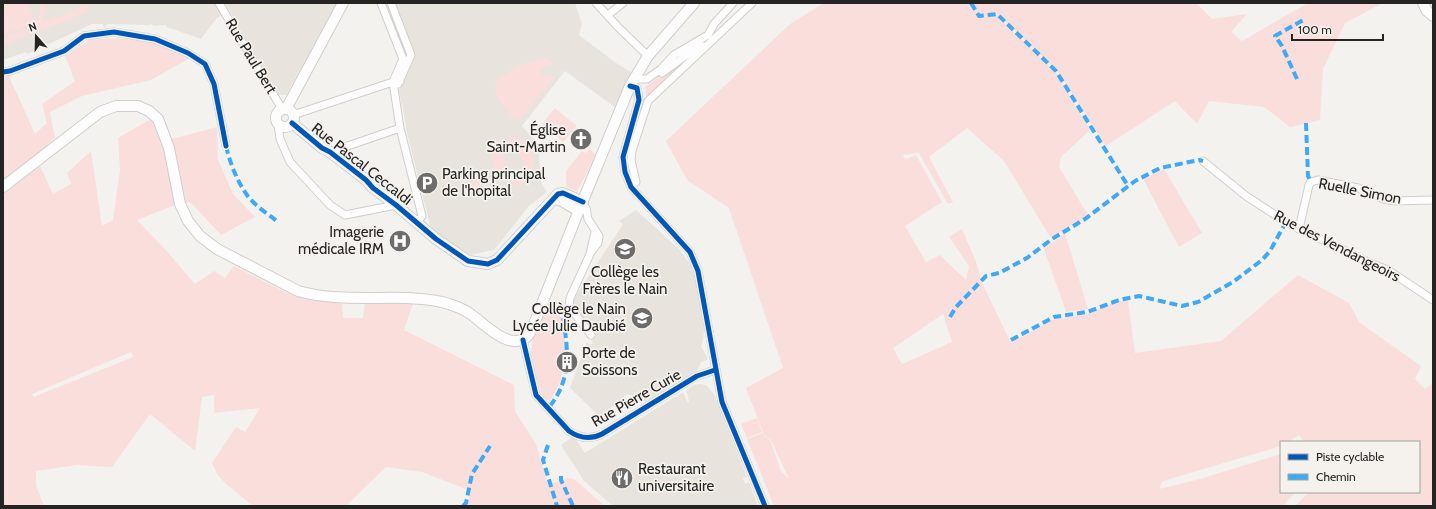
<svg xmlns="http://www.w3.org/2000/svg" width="1436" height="509" font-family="Cabin,sans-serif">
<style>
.built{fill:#e8e3dd}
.green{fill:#f9dedb;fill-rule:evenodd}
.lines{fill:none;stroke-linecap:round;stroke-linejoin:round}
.street-casing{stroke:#d0cecc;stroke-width:9}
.secondary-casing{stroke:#d0cecc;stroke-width:12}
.street{stroke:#fdfdfd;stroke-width:7}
.secondary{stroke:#fdfdfd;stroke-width:10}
.quiet{stroke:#3fa9f5;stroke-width:4;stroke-dasharray:8 4;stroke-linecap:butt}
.cycleway-casing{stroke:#f5f2ee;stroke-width:8}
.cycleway{stroke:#0057b8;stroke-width:5}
.labels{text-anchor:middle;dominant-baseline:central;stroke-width:3.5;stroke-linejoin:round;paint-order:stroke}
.street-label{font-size:15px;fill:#252422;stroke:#f5f2ee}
.poi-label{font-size:15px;fill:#252422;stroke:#f5f2ee;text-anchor:end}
</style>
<rect width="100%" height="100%" fill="#f4f2ef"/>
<path class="built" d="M3,3H210L216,4L222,15L216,19L201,39L167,27L166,25L153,26L152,24L148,25L107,24L106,27L103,26V24H92L27,54L26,52L3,60Z
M225,3H337L286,95H278Z
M395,3H575L582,24L579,35L616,63L634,74L616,108L565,71L522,126L538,144L541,182L547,192L529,206L494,250L469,255L431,229L406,129V124L399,91L414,55Z
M636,210L680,250L692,267L696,279L704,330L703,340L701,347L707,356V360L701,362L697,371L646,403L638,393L633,396L627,394L600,417L570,388L587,342L590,345L593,343L591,340L595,337L573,306V300L623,224L619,221Z
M699,384L706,385L714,394L747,477L743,478L745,484L749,482L758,506H613L584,481L561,445L574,436L585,453L683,392L688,403L689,401L686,390L694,385Z"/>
<path class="green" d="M3,3H28L35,22L40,16V3H45C46,10 44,16 42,23L86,5L89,12L3,45V38L32,26L35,22L3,35Z
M824,3H1196L1212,19L1247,14L1231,32L1242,41L1308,3H1383L1345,23L1323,69L1320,120L1290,127L1264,107L1209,101L1197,124L1175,101L1106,146L1057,70L996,13L995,14L1055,72L1090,130L1061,157L1059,167L1088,215L1051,238L1004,161L967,128L929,157L953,202L948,204L919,153L902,155L906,159L916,155L942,202L905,226L926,262L940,255L966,280L969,266L949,237L962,229L976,262L982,283L1011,343L1052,320L1083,315L1118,301H1128L1135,353L1221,341L1298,275L1349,303L1359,322L1421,366L1415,379L1425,389L1433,383V506H1295L1309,492H1419V442H1304L1299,435L1288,442H1281V446L1163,481L1159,489L1200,479L1281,454V492H1295L1283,506H774L747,439L763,433L764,436L770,440L781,471L789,479L771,440L764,435L746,388L783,368L729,208L687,180L666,141L790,24ZM943,314L952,342L902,364L893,348Z
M118,38L155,42L190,58L151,80L82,96L50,112L55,138L42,150L3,181V75L8,74L35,134L47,123L42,104L75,81L65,56L89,40Z
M695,51L696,53L648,98H646L645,87Z
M545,57L553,63L549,67L546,65L540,72L546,78L549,74L554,78L519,120L513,118C506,108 491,93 496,81L517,66Z
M555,108L577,126L574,129L572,128L574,130L571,133L569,132L570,134L568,137H566L567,138L563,142L542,124Z
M151,119L161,142L217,127L218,160L233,194L255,217L221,235L190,202L175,205L137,220L163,247L195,284L214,271L225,278L234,266L285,292L312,300L342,303L343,318H363L365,302L414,301L404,330L514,385L515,411L536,444L548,485L567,478L574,479L605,506H467L471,491L422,472L386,467L346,506H253L226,484L217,474L212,463L236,427L245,432L260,408L214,413V395L202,397L195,451L150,414L112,467L77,465L36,471V485L44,506H3V194L40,166L53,194L71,184L67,173L91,151L102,226L113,220L120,170L118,138ZM131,352L133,357L34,397L32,394Z
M512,136C534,140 534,158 534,176L529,180L521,168C526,159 520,152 510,153L503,143Z
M498,146L506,156C501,165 507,173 516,172L525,183L517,186L500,173H497L489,153Z
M589,149L596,155L577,192L566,186V171L582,151L586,153Z
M482,169L490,176L475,193L467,187Z
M1164,169L1202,233L1179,247L1143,179Z
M1065,233L1088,309L1066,312L1044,249Z
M559,315L562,318L567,355V357L558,355V366H563L561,380L550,401L545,399L541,393L531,356L532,341L541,316Z
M757,418L762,432L747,438L741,424Z"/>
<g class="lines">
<g class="street-casing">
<path id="street" d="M219,3L282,109
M381,3L403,59L393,82L400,128L422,216L417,223
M391,3L411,55L398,84
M596,3L619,28L648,56
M608,15L623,3
M3,72L10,71L64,51L84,36L114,32L155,39L188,53L205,64L214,84L226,146
M662,73L692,51L703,46
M635,79H647L661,69L674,55L708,35L714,24L733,3
M630,86L637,88L639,100L623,157L625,172L631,187L690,252L698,271L722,402L765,506
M293,115L393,82L400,81
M278,124L280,139L290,162L330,205L345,215L396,205
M330,152L400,128
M1203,161L1246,196L1286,222L1372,264L1388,270L1433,300
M631,187L636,182L631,160L632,151L648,101L752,3
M582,204L586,208L588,219L599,236L598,243L591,252
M1299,229L1309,185L1311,182L1318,180L1358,188L1384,199L1394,201L1433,200
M591,335L569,306L570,298L590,254L595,232
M523,340L536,395L569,431C579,438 590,440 602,434L697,376L715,370"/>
</g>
<g class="secondary-casing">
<path id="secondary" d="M1423,3L1427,11L1433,16
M276 118a9 9 0 1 1 18 0a9 9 0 1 1-18 0Z
M286,109L343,3
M292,123L322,148L330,152L366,180L373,188L396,205L436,239L468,261L488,264L497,260L558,194L563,193L583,202
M3,187L100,112L116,106H138L149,111L158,119L169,148L180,204L188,221L200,236L217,249L298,291C333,301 371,297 407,298C421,299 436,299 449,304C455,306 463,309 469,313C482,321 506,349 524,339C530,336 533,326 536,319L577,215L630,86L648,56L694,3
M553,199L560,200L579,211"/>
</g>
<use href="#street" class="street"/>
<use href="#secondary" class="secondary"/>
<path class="quiet" d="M971,3L979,16L997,14L1056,71L1128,186
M1297,79L1282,46L1275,36L1305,19
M1306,123L1308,176L1311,182
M226,146C230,163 237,181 247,195C255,206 268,214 278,222
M950,317L956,307L986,276L999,273L1027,258L1052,239L1085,219L1135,181L1160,168L1199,160L1203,161
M1011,340L1054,317L1087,312L1119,300L1139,296L1182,306L1198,302L1233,282L1262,260L1270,251L1286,222
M550,406C572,378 568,350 563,317
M548,445L543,460L557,506
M561,476V480L573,506
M463,506L466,503L472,474L490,446"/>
<g class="cycleway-casing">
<path id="cycleway" d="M3,72L10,71L64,51L84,36L114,32L155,39L188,53L205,64L214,84L226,146
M630,86L637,88L639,100L623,157L625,172L631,187L690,252L698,271L722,402L765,506
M292,123L322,148L330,152L366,180L373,188L396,205L436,239L468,261L488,264L497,260L558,194L563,193L583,202
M523,340L536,395L569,431C579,438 590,440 602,434L697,376L715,370"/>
</g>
<use href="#cycleway" class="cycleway"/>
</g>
<defs>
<g id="church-disc" transform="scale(1.15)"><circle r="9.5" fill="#6d6c6a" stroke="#f5f2ee"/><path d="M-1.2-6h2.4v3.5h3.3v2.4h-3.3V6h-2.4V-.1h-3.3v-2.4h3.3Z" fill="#fff"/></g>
<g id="parking-disc" transform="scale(1.15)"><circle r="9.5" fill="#6d6c6a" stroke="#f5f2ee"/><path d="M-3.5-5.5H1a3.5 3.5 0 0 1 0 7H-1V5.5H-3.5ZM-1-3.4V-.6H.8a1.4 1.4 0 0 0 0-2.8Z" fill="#fff"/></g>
<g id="hospital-disc" transform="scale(1.15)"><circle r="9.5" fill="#6d6c6a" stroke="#f5f2ee"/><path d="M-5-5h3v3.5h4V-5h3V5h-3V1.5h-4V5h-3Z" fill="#fff"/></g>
<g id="school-disc" transform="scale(1.15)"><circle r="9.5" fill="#6d6c6a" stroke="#f5f2ee"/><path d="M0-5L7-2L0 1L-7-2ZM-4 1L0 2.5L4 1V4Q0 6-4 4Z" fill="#fff"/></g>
<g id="building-disc" transform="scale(1.15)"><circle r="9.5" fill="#6d6c6a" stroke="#f5f2ee"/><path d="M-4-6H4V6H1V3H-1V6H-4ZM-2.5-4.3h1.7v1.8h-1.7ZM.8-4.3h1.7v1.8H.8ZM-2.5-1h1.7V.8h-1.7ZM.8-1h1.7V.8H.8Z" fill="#fff"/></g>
<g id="restaurant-disc" transform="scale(1.15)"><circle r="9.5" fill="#6d6c6a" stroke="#f5f2ee"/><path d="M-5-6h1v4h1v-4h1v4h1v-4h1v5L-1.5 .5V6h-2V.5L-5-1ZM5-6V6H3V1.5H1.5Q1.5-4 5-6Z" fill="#fff"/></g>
</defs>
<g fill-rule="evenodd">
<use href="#church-disc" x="581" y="139"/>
<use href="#parking-disc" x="427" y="183"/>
<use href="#hospital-disc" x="400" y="241"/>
<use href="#school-disc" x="625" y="249"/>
<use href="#school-disc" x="642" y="318"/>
<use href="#building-disc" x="567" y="362"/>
<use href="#restaurant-disc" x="622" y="478"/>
</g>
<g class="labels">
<g class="street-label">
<text transform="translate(251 56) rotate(59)">Rue Paul Bert</text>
<text transform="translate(362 164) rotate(38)">Rue Pascal Ceccaldi</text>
<text transform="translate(1360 191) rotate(11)">Ruelle Simon</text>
<text transform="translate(1337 246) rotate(27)">Rue des Vendangeoirs</text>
<text transform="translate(636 398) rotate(-30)">Rue Pierre Curie</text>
</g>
<g class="poi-label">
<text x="566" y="130">Église<tspan x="566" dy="17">Saint-Martin</tspan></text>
<text x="442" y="174" text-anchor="start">Parking principal<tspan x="442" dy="17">de l'hopital</tspan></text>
<text x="384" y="232">Imagerie<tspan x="384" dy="17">médicale IRM</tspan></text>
<text x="625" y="272" text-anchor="middle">Collège les<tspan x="625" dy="17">Frères le Nain</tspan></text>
<text x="626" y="309">Collège le Nain<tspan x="626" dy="17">Lycée Julie Daubié</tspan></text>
<text x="582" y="353" text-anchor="start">Porte de<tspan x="582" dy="17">Soissons</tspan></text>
<text x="638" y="469" text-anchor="start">Restaurant<tspan x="638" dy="17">universitaire</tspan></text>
</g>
</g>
<rect width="1436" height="509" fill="none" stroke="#252422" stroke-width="8"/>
<rect x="1280" y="441" width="140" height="52" fill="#f5f2ee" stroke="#a2a09c"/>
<rect x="1288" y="454" width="20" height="6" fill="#0057b8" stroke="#a2a09c"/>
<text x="1316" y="461" font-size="12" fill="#252422">Piste cyclable</text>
<rect x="1288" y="474" width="20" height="6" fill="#3fa9f5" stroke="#a2a09c"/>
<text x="1316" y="481" font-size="12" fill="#252422">Chemin</text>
<g transform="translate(36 36) rotate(340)" stroke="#f5f2ee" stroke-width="3" paint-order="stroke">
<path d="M0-3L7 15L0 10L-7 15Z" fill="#252422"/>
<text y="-6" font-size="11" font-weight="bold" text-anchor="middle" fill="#252422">N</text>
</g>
<path d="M1292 34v6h91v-6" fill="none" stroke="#252422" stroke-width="2"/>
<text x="1298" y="34" font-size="12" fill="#252422" stroke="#f5f2ee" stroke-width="3" paint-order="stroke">100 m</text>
</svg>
